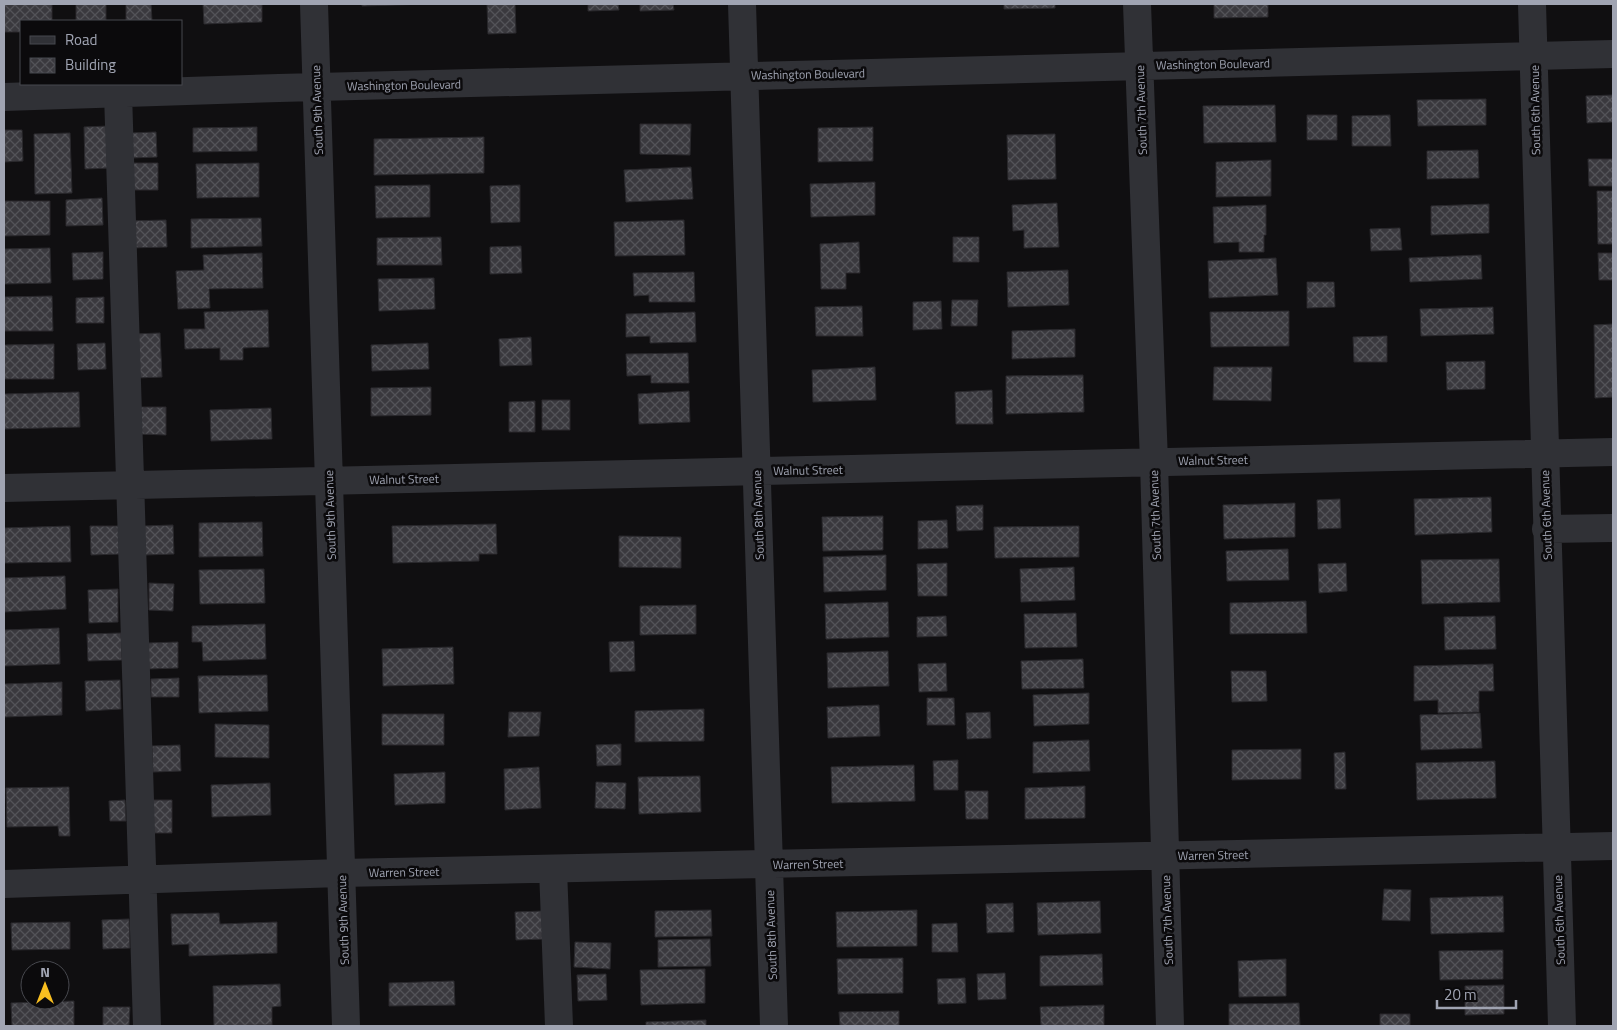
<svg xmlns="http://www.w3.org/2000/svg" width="1617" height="1030" font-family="'Titillium Web',sans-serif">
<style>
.building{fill:url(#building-cross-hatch);stroke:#2a292d}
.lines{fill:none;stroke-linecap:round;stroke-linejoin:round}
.minor{stroke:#303136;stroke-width:28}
.labels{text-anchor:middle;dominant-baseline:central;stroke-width:5;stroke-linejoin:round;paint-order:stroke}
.street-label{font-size:12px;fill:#a0a4b2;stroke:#0b0a0c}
</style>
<defs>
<pattern id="building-cross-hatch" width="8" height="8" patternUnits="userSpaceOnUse" patternTransform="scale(1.25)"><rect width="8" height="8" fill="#3a393e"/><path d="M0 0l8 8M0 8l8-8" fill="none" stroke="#535358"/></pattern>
</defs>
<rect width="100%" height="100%" fill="#100f11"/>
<path class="building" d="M4,4H52V21H21V32H4Z
M76,4H106V21H76Z
M126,4H151L152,21H126Z
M203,4H262V22L204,24Z
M362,4H428L362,6Z
M487,4H515L516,33L488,34Z
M588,4H618L619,10L588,11Z
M640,4H673L674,10L640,11Z
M1004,4H1055V8L1004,9Z
M1214,4H1268V17L1214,18Z
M1613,95V122L1587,123L1586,96Z
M1486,99V125L1418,126L1417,100Z
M1275,105L1276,142L1204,143L1203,106Z
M1307,115H1337V140H1307Z
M1390,115L1391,146H1352V116Z
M640,124H691L690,155L640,154Z
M109,126L110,168L85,169L84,127Z
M257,127V151L193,152V128Z
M873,127V161L818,162V128Z
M4,130H22L23,161L4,162Z
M156,132L157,157L131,158V133Z
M70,133L72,193L35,194L34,134Z
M1055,134L1056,179L1008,180L1007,135Z
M484,137V173L374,175V139Z
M1478,150L1479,178L1427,179V151Z
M1588,159H1613V186H1589Z
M1271,160V196L1216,197V162Z
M125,163H158V190H126Z
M259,163V197L197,198L196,164Z
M691,167L693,199L626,202L624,170Z
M875,182V215L811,217L810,184Z
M430,185V217L376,218L375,186Z
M520,185V222L491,223L490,186Z
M1597,191H1613V244H1598Z
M102,198L103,225L66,226V200Z
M4,201H50V235L4,236Z
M1057,203L1059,247L1024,248V230L1013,231L1012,205Z
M1489,204V233L1431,235V206Z
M1266,205V235H1264V252H1239V242L1214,243L1213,207Z
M261,218L262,246L191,248V219Z
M166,220L167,247L128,248L127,221Z
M684,220L685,255L615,256L614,222Z
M1400,228L1402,250L1371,251L1370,229Z
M441,237L442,265H377V238Z
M953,237H979V262H953Z
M859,242L860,273H846V289H821L820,244Z
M521,246L522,273L490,274V247Z
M50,248L51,283L4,284V249Z
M103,252V279L73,280L72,253Z
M262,253L263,288L209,289L210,308L178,309L176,271L204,270L203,255Z
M1598,253H1613V280H1599Z
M1481,255L1482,279L1410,282L1409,258Z
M1276,258L1278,295L1209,298L1208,261Z
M1068,270L1069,305L1008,307L1007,272Z
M694,272L695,302H649V295L634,296L633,273Z
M434,278L435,309L379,311L378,279Z
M1307,282H1334L1335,307L1307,308Z
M52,296L53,331H4V297Z
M104,297V323H76V298Z
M952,300H978L977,326H951Z
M941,301L942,329L913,330V302Z
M862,306L863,336H816L815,307Z
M1493,307L1494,334L1421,336L1420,309Z
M268,310L269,347L243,348V360H220V348L185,349L184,329H205L204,312Z
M1289,311V346L1211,347L1210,312Z
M695,312L696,342L650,343V336L626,337V314Z
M1613,324V397L1595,398L1594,325Z
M1075,329V357L1012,359V331Z
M160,333L162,377L136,378L134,334Z
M1387,336V362H1354L1353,337Z
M531,337L532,365L500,366L499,339Z
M105,343L106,369L78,370L77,344Z
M428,343L429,369L372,371L371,345Z
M54,344V379H4V345Z
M688,353L689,383H651V375L627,376L626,354Z
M1485,361V389L1447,390L1446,362Z
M875,367L876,400L813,402L812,370Z
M1214,367H1272L1271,401L1213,400Z
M1083,375L1084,412L1006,414V376Z
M431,387V415L371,416V388Z
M992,390L993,424H956L955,392Z
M689,391L690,422L639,424L638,394Z
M79,392L80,427L4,429V394Z
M542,400H570V430H542Z
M535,401V432H509V402Z
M139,407H166V435L139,434Z
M271,408L272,439L211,441L210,410Z
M1491,497L1492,532L1415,535L1414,499Z
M1340,499L1341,528L1318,529L1317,500Z
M1295,503V537L1224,539L1223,505Z
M983,505V530L957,531L956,506Z
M883,516V550L823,551L822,517Z
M947,520L948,548L918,549V521Z
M262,522L263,556L199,557V523Z
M496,524L497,554H479V561L393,563L392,526Z
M173,525L174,554L145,555L144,526Z
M70,526L71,562L4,563V528Z
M90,526H119L120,554L91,555Z
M1079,526V557L995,558L994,527Z
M619,536L681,537V568L619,567Z
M1288,549L1289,580L1227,581L1226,551Z
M886,555V590L824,592L823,557Z
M1499,559L1500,602L1422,604L1421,560Z
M947,563V596H918L917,564Z
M1346,563L1347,591L1319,593L1318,564Z
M1074,567L1075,600L1021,602L1020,569Z
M264,569L265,603L200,604L199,570Z
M65,576L66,609L4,612V578Z
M149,583L174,584L173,611L149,610Z
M118,589V622L89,623L88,590Z
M1306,601L1307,633L1230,634V603Z
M888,602L889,637L826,639L825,604Z
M696,605V634L640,635V606Z
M1076,613L1077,647L1025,648L1024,614Z
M946,616L947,636L917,637V617Z
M1495,616L1496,649L1445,650L1444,617Z
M265,624L266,659L203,661L202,642H192V626Z
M59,628L60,664L4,666V630Z
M121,633L122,660L88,661L87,634Z
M634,641L635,671L610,672L609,642Z
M178,642V668L148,669V643Z
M453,647L454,684L383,686L382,649Z
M888,651L889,686L828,688L827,653Z
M1083,659L1084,688L1022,689L1021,661Z
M946,663L947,691L919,692L918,664Z
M1493,664L1494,691H1479V712L1438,713V700L1414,701V666Z
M1231,671H1266L1267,701L1232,702Z
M267,675L268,711L199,713L198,676Z
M179,678V697H151V679Z
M120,680L121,709L86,711L85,681Z
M62,682V715L4,717V684Z
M1089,693V724L1034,726L1033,695Z
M927,698H954L955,725H927Z
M879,705L880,736L828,738L827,707Z
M704,709V741L635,742V711Z
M509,712H541L539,736L508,737Z
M990,712L991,738L967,739L966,713Z
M1480,713L1482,748L1421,750L1420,715Z
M382,714H444V745H382Z
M215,724L269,725V758L215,757Z
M1089,740L1090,771L1033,773V742Z
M621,744V765L597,766L596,745Z
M180,745L181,771L153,772L152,746Z
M1301,749V779L1232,780V750Z
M1345,752L1346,789H1335L1334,753Z
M958,760V790H934L933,761Z
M1495,761L1496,798L1417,800L1416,763Z
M914,765L915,801L832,803L831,767Z
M539,767L541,808L505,810L504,769Z
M445,772V803L395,805L394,774Z
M700,776L701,812L639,814L638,777Z
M596,782L626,783L625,809L595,808Z
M270,783L271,815L212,817L211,785Z
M1085,786V818L1025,819V788Z
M69,787L70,836H59L58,826L7,827L6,788Z
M965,791H988V819H966Z
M125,800L126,821H110L109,801Z
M147,800H172V833H148Z
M1384,889L1411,890L1410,921L1382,920Z
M1503,896L1504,932L1431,934L1430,898Z
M1100,901L1101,933L1038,935L1037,903Z
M1013,903L1014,932L987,933L986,904Z
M711,910L712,936L655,937V911Z
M917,910V946L837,947L836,912Z
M543,911L544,939L516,940L515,912Z
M219,913L220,924L277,922V953L189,956V944L172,945L171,914Z
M129,919L130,948L103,949L102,920Z
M70,922V949L12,950L11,923Z
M957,923L958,952H932V924Z
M710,939L711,966L658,967V940Z
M575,942L611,943L610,969L574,967Z
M1503,950V979L1440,980L1439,951Z
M1102,954L1103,985L1040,986V956Z
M903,958V993L838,994L837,959Z
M1286,959V996L1239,997L1238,961Z
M705,969V1003L641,1005L640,970Z
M1005,973L1006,999L978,1000L977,974Z
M606,974L607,1000L578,1001L577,975Z
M965,978L966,1003L938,1004L937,979Z
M454,981L455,1005L389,1006V983Z
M280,984L281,1006L272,1007V1025L214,1026L213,986Z
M1504,985V1014L1465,1015V986Z
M74,1001V1026H12L11,1003Z
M1299,1003L1300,1026H1229V1004Z
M1104,1005V1026H1041L1040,1007Z
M103,1007H130L129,1026H103Z
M899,1011V1026H840L839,1012Z
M1380,1014H1410V1026H1380Z
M706,1020V1026H646V1022Z"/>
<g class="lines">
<path class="minor" d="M314,4L346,1026
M742,4L774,1026
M1137,4L1154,462L1170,1026
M1532,4L1562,1026
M118,93L147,1026
M4,97L279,88L1613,54
M4,488L1613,452
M1546,529L1613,528
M553,869L559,1026
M4,884L341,873L1613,846"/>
</g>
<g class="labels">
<g class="street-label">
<text transform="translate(1213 64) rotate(-1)">Washington Boulevard</text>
<text transform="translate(808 74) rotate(-1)">Washington Boulevard</text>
<text transform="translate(404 85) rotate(-1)">Washington Boulevard</text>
<text transform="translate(317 110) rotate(-92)">South 9th Avenue</text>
<text transform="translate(1141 110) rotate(-92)">South 7th Avenue</text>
<text transform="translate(1535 110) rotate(-91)">South 6th Avenue</text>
<text transform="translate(1213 460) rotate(-1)">Walnut Street</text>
<text transform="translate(808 470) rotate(-1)">Walnut Street</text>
<text transform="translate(404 479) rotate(-1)">Walnut Street</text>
<text transform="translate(330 515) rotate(-92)">South 9th Avenue</text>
<text transform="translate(758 515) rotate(-92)">South 8th Avenue</text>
<text transform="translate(1155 515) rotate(-92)">South 7th Avenue</text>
<text transform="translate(1546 515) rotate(-92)">South 6th Avenue</text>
<text transform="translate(1213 855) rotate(-1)">Warren Street</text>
<text transform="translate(808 864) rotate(-1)">Warren Street</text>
<text transform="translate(404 872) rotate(-1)">Warren Street</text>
<text transform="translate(343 920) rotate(-92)">South 9th Avenue</text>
<text transform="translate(1167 920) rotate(-92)">South 7th Avenue</text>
<text transform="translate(1559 920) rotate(-92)">South 6th Avenue</text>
<text transform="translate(771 935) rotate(-92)">South 8th Avenue</text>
</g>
</g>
<rect width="1617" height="1030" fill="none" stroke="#a0a4b2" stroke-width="10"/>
<rect x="20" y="20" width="162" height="65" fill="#0b0a0c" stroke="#47484e"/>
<rect x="30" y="36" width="25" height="8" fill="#303136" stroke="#47484e"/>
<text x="65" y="45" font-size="15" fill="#a0a4b2">Road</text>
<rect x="30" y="58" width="25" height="15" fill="url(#building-cross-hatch)" stroke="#47484e"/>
<text x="65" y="70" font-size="15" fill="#a0a4b2">Building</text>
<g transform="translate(45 985)"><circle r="24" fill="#0b0a0c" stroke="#47484e"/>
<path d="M0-4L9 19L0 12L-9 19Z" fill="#f8be20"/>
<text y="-8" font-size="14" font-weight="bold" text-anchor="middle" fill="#a0a4b2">N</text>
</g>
<path d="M1437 1000v8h79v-8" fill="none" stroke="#a0a4b2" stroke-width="2.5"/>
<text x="1444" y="1000" font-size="15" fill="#a0a4b2" stroke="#0b0a0c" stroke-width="4" paint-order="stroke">20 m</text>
</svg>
